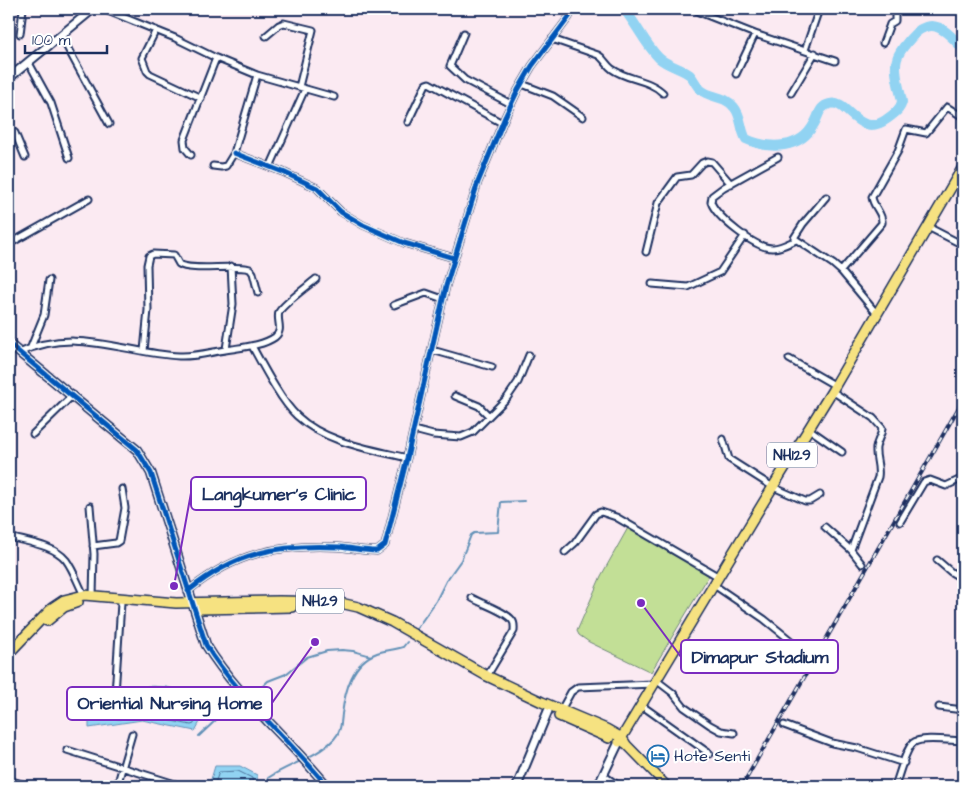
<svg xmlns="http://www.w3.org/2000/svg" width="972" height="795" font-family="'Architects Daughter',sans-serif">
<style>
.green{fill:#c2df96;stroke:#6e877a}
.water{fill:#91d3f2;stroke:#6291b7}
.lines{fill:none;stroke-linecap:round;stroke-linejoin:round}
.shore{stroke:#4a7199;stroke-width:1}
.stream{stroke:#6291b7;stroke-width:2}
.river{stroke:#91d3f2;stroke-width:10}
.street-casing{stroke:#1b2f5e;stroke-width:9}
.secondary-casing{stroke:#1b2f5e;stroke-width:11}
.primary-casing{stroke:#1b2f5e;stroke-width:11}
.highway-casing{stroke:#1b2f5e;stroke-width:12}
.street{stroke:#fff;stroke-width:5}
.secondary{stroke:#fff;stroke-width:7}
.primary{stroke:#f6e281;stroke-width:8}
.highway{stroke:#f6e281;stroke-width:9}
.rail-casing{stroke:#1b2f5e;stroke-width:4}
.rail{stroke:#fff;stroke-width:2;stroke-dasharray:5.5;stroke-linecap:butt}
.cycleway-casing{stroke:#fff;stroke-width:8}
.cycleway{stroke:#0057b8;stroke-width:5}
.labels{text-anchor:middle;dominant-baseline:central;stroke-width:4;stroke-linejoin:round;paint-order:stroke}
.shield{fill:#fff;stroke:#5f6d8e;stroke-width:1}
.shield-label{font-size:15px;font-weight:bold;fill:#1b2f5e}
.poi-label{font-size:16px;fill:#1b2f5e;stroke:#fff;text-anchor:start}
.leader{fill:none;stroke:#7b2cbf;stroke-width:2}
.callout-dot{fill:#7b2cbf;stroke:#fff;stroke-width:2}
.callout{fill:#fff;stroke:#7b2cbf;stroke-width:2}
.callout-label{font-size:18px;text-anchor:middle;font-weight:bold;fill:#1b2f5e}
</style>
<rect width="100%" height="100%" fill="#fbeaf2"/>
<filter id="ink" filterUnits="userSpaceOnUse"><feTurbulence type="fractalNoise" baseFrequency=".02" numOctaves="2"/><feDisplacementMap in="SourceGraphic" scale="10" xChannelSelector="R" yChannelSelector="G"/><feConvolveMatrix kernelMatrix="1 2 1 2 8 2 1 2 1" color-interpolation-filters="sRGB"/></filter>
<g filter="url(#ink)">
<path class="green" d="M629,526L711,572L651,672L589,642L579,635L577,631L601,576Z"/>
<path class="water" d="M148,686L166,687L182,691V696L201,699L200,722L195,731L142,720L89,728V720L94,713L112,709L116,707L118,699L124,695Z
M215,766H240L257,775L258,786H209Z"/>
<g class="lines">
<path class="shore" d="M149,691C164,692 170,691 181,701L195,703L196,714L194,724L191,725L142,715L119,719L112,718V715C119,711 118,709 122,703C127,696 142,693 149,691Z
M150,698L171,700L177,706L189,709L190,717L187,718L153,710L142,708L131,710L128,708L130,705Z
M214,786L219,772L238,771L252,778L253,786"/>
<path class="stream" d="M415,631L436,601L446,581L461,560L471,535L474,533L498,532L501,502L524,501
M252,697L268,681L286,674L307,657L327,651L342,650L353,651L371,656
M199,736L217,719L232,712L244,703
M269,786L268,778C289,764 316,758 334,739C341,732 341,723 342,714C345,691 352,662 377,653C385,650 394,650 403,647L407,642"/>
<path class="river" d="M624,9C637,25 645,44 659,58C668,66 681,68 690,75C694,79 696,86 701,90C710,98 724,95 734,107C742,116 740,129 746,139C770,150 801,149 814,124C819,116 819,106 830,104C848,99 858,140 887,119C894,114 900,110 902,102C900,89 893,71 897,59C899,51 905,45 910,39C931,13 947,31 963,49"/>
<g class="street-casing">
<path id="street" d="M103,9L175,38L216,58L184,140L185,148L191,155
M696,9L699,12L755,34L835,61
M156,30L142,58L147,71L150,74L201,98
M464,33L450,66L465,80L511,104
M20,34L23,9
M61,36L109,124
M266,36L279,25L284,23L313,30L299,87
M552,39L598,55C604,58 606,65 612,69C627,80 649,79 663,93
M883,43L890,24L895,21V9
M805,50L819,9
M216,58L257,75L334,97
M29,63L51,103L69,158
M736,74L755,34
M522,84L553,96L583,117
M791,93L815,53
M408,122L426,84L429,83L502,123
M9,128L15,133L25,157
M234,153L283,172L317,188L341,212L363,225L404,243L454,258
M778,157L724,187L712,196L711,202C716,217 756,249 773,248C781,248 789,243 796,240
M213,166L221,167L226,166L234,153L257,75
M270,167L305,89
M826,197L803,224L794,238L833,264L841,271L877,314
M928,227L963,245
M9,244L89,199
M646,252L658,203L677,177L691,175L702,163L707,161L712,162L731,184
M841,271L882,223C883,213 873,207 872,197L898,151L906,129L926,133L947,107L963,117
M652,284L688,287L720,272L745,235
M394,305L426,293L443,299
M252,346C263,366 281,401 297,416C326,443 371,449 407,458
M31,347L44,315L49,280
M226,349L233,304L231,266
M432,350L492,367
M144,351L148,310L147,265L149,256L153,254L174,255L179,264C191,272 232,264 250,269L253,273L258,293
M19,353C75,326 123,353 179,356C197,357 214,351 232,349C245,347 264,345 275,337C284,330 276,320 279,312C283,304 308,286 316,279
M789,359L836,386
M832,391L873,418L882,428C882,435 877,440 876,448C875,458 880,466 878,477L851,550
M455,396L479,406L489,416
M809,429L842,452
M414,430L433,435L461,437L473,432L507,398L518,382L529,355
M33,434L73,395
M723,439L729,459L773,487L805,501H810L820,495
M90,506L94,554L93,596
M900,522L924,482L930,480L946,486L963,478
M825,527L851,550L862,564
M9,537C26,542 54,545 66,560C74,571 78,584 84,595
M93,546L116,543L119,541L125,508L122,489
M565,552L575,543L596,514L601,512L616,517L719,577
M937,560L951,572L963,579
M714,585L764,619L790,640
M188,591C236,552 278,544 339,547C352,548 364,551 377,551L385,545L407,458L446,286L478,182L505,117L518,90L532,66L569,17L572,9
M472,598C482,604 505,611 512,620C515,623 514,627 514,631L487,676
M656,680L673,693L684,707L710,725L721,731L734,733
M115,694L121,603
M641,705L710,754
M939,707L963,710
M561,710L571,692L578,687L654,684
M784,725L832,743L857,748L904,763
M67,750L175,784
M603,775L619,786
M9,780L28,786
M117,786L132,734
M895,786C899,776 905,750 913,743C921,736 952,741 963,741"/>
</g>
<g class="secondary-casing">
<path id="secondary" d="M9,78L93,9
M9,344L137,450L151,473L206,645C237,696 289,739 327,786
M517,786L548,711
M598,786L619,742"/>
</g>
<g class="primary-casing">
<path id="primary" d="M625,743L667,786"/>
</g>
<g class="highway-casing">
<path id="highway" d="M200,609L292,607
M47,621L64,607L78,602
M9,653L52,608L64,600L84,595L176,603L279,601L336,602L358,607L392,622L487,676L542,702L606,729L622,738L625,743
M559,716L609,738
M619,742L763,503L832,391L963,167"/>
</g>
<use href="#street" class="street"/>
<use href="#secondary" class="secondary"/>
<use href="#primary" class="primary"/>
<use href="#highway" class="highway"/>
<g class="rail-casing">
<path id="rail" d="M742,786L963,400"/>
</g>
<use href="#rail" class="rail"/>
<g class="cycleway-casing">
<path id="cycleway" d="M234,153L283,172L317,188L341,212L363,225L404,243L454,258
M9,344L137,450L151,473L206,645C237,696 289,739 327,786
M188,591C236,552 278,544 339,547C352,548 364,551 377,551L385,545L407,458L446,286L478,182L505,117L518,90L532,66L569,17L572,9"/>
</g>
<use href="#cycleway" class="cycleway"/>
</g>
</g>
<defs>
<g id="hotel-ring" transform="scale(1.125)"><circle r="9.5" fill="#fff" stroke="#1f6fb2" stroke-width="1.5"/><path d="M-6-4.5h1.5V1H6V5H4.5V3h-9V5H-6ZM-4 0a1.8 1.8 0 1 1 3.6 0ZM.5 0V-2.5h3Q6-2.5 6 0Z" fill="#1f6fb2"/></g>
</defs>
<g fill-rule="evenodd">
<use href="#hotel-ring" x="658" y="756"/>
</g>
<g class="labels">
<g class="shield">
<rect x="767" y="442.5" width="50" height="25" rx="4"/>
<rect x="296" y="588.5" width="48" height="25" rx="4"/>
</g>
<g class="shield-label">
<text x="792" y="455">NH129</text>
<text x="320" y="601">NH29</text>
</g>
<g class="poi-label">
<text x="674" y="756">Hote Senti</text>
</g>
</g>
<path class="leader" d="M174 586L191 493M641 603L681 657M315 642L272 703"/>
<g class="callout-dot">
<circle cx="174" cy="586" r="5"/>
<circle cx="641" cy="603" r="5"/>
<circle cx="315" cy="642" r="5"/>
</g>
<g class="callout">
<rect x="191" y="477" width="175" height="33" rx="5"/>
<rect x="681" y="640" width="157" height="33" rx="5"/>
<rect x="67" y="687" width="205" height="33" rx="5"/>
</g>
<g class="callout-label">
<text x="279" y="500">Langkumer's Clinic</text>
<text x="760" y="663">Dimapur Stadium</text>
<text x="170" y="709">Oriential Nursing Home</text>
</g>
<rect width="972" height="795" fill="none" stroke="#fff" stroke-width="30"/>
<rect x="15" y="15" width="942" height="765" fill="none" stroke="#1b2f5e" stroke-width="2" filter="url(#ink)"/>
<path d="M25 45v8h82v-8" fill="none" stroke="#1b2f5e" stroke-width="2.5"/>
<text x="32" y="45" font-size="15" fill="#1b2f5e" stroke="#ffffff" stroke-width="4" paint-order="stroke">100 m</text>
</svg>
